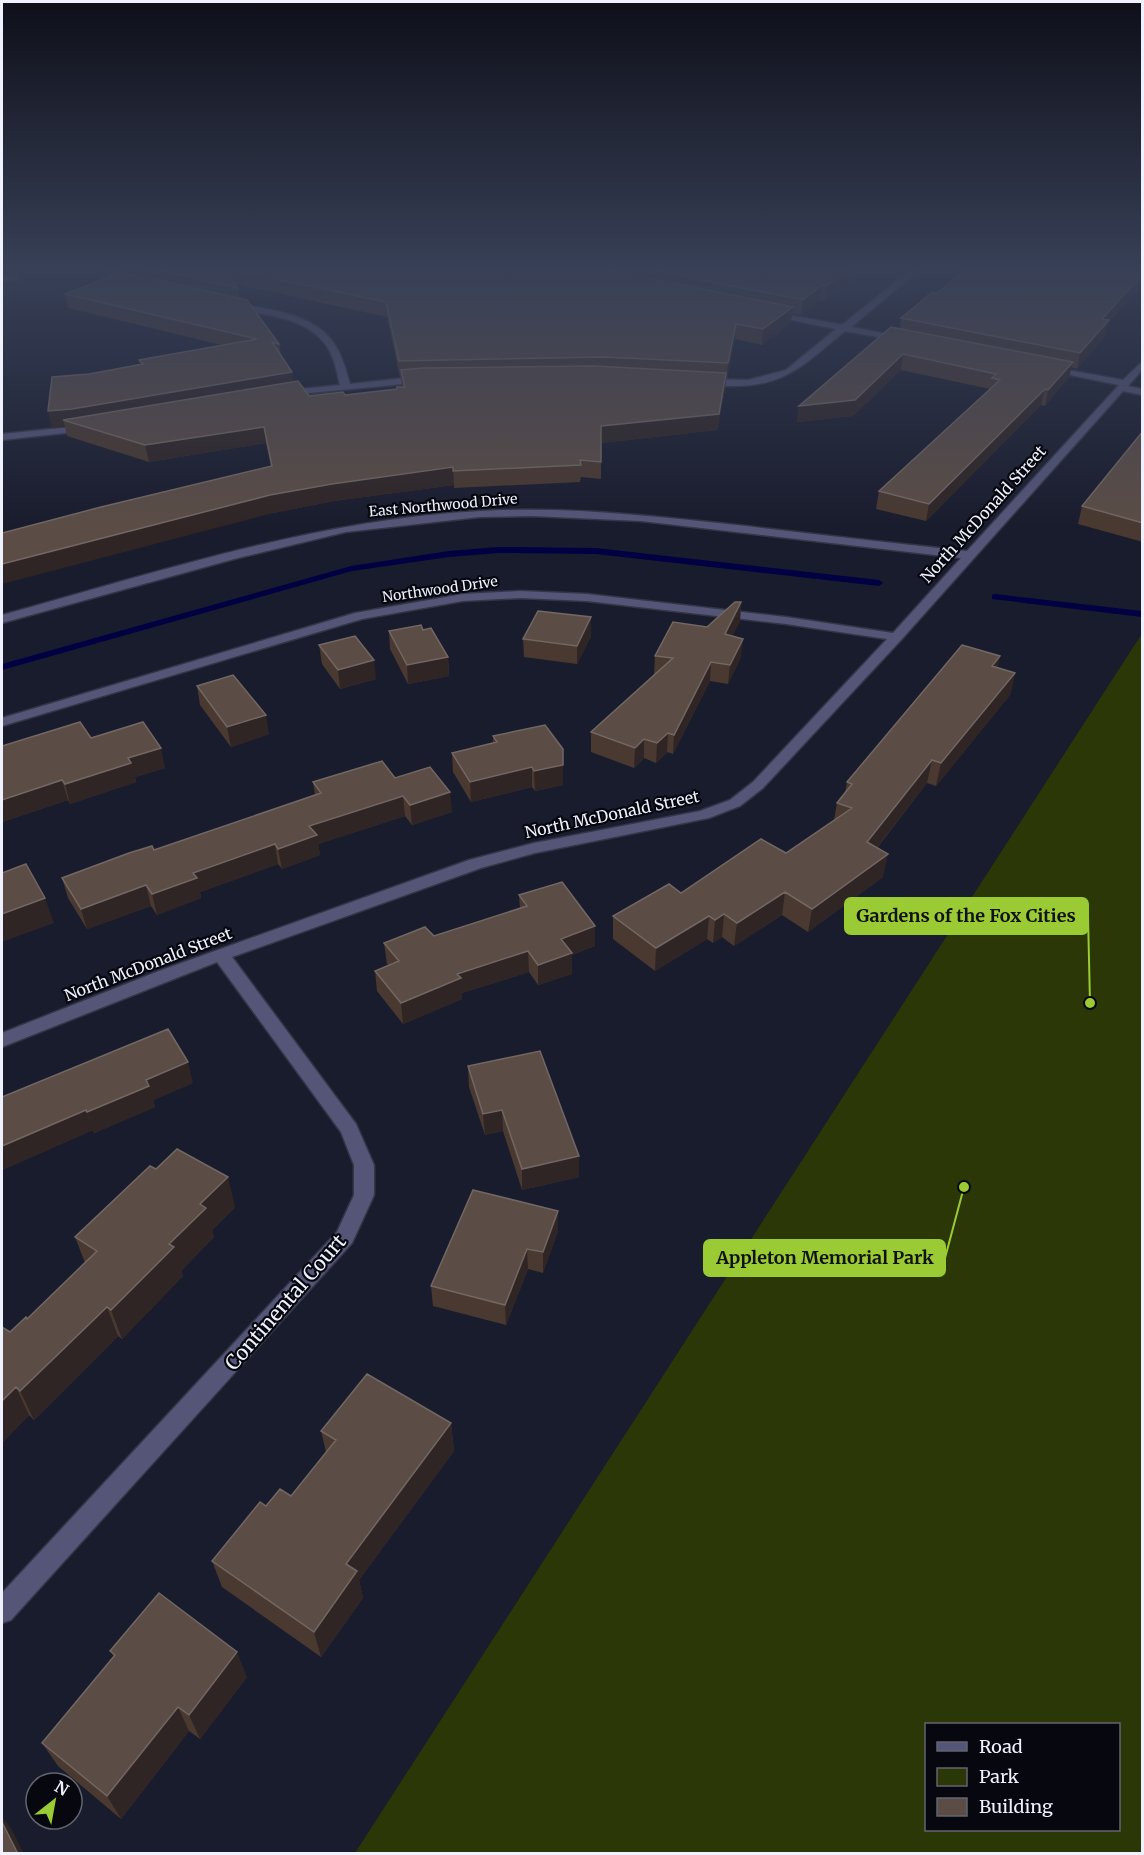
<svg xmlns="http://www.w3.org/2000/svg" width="1144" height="1855" font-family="Merriweather,serif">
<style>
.green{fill:#2b3707;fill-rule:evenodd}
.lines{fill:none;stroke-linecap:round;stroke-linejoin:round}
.stream{fill:#010043;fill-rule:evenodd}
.service-casing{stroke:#333646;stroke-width:3}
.minor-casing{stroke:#333646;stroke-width:3}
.service{fill:#555578;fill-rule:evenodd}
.minor{fill:#555578;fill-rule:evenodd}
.wall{fill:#493930;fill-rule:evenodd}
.shaded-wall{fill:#2f2525}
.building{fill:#5b4d46;stroke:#726763;stroke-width:1.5}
.labels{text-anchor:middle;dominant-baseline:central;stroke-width:4.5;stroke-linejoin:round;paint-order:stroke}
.far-street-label{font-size:14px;fill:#eff2fe;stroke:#06070f}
.street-label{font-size:16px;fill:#eff2fe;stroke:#06070f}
.near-street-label{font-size:20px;fill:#eff2fe;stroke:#06070f}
.leader{fill:none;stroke:#9acb34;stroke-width:2}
.callout-dot{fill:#9acb34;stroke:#06070f;stroke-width:2}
.callout{fill:#9acb34;stroke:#9acb34;stroke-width:2}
.callout-label{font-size:18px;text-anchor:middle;font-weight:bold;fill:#111}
</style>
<rect width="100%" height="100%" fill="#191c2d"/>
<path class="green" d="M1142,634V1853H355L1132,649ZM926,1724H1118V1830H926Z"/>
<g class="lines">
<path class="stream" d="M498,547L596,548L879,580L883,583L879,586L596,554L498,553L449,557L352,571L2,670V664L351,566L449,551Z
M995,594L1142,611V617L992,599V595Z"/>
<g class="service-casing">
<path id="service" d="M14,275L17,276V280L2,281V277Z"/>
</g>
<g class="minor-casing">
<path id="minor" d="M113,267H123L116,272L134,281V285L118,282L107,274V270Z
M914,267H923L851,327L906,338V342L845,331C803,365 785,388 726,386C717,386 706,387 699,382L704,379L748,380L786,370L836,329L767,315V311L842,325Z
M235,303C268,310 315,313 335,345C343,357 346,371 350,384L424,376L429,379L424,382L279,396V392L282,391L340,385C337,372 334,356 326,345C306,316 263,315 232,308L231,306Z
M1142,362V370L1128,386L1142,389V395L1123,391L901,640L763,788L740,806L709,818L535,853L481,868L232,957L356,1124L374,1165V1195L352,1243L11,1620L2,1623V1593L337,1232L354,1195V1165L341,1132L217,962L2,1047V1033L159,971L469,860L534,843L700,811L730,800L753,782L887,639L786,624L587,601L520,598L463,601L362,619L2,726V718L355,613L463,594L520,591L587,594L786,617L893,633L961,558L641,521L532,516L480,517L346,532L238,558L2,623V615C159,572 318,519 482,511C567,506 652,516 737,525C814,534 890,543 967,551L1119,385L1046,370V366L1123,380Z
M89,425L93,426V430L2,440V434Z"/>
</g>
<use href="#service" class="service"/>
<use href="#minor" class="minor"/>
</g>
<path class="wall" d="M138,267H869L825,301L820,300L801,315L792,313L791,322L762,345L735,339L727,379H726L725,389L717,430L601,443V479L581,477L580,482L454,488V485L334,501L273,513L271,467L266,443L149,462L67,436L65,427L52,428L89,374L140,365L139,360L222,345L68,308L65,294L140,276ZM235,284L387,317L400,377H401L402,387L397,389L345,395L309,396L293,382L281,355L279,344L240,299L238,288Z
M1143,267V284L1108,323L1105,336L1077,369L1071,367L1069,377L1045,406L1041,405L926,521L876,509L879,491L990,389L901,370L853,416L797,422L799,406L900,328L901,318L937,293Z
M1143,431V542L1078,524L1082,506Z
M741,602L740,621L732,636L741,657L728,684L710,681L673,754L667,752L656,763L644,758L634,768L591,752V732L654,675L655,656L707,627Z
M591,617V636L577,664L524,657L523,639Z
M423,630L448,657L449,676L408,684L390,649L389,631Z
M319,645L376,679L340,689L322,664Z
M998,668L1015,673L1010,695L936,786L927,783L877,848L883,877L808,932L782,915L734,946L722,937L713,943L707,939L655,971L613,939V916L681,893L786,853L834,820L837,803L845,793L847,782Z
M197,686L269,734L231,747L200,705Z
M493,736L563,749V785L535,791L532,787L471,802L453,772L452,753L493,743Z
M91,738L165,768L135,777L136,782L70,804L68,800L2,822Z
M395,778L452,812L412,825L405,816L318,844L320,855L282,869L278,864L200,892L201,898L157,915L151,906L87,929L68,898L62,878L154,850L315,795L313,782Z
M519,895L595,946L572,955V974L538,985L529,972L462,993V999L403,1024L377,991L375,971L388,965L387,964L384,943L434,936L520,909Z
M468,1066L579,1156V1177L522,1190L503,1131L485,1135L469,1087Z
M193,1083L153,1100L155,1107L94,1133L93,1130L2,1170V1097Z
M235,1207L212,1230L214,1237L181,1271L183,1276L122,1339L118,1336L34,1420L29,1415L2,1443L10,1332L27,1319L85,1263L75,1237Z
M558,1211V1231L543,1273L528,1269L506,1325L433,1306L431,1286Z
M451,1423L454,1451L359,1580L363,1598L321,1657L222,1587L212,1561L266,1506L291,1496L326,1452L321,1431Z
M110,1651L247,1677L200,1739L189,1731L121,1819L58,1766L42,1743L114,1657Z"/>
<path class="shaded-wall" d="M852,267H869L825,301L826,286Z
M1143,274V284L1108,323L1105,336L1077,369L1080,353L1102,319Z
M822,285L820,300L801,315L803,300Z
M793,307L791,322L762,345L763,329Z
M736,324L735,339L727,379L728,363Z
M903,354L901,370L853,416L797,422L799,406Z
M1073,362L1069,377L1045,406L1048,390Z
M292,372L294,388L63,420L65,427L52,428L48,411Z
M726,373L725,389L717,430L601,443V426Z
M1045,389L1041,405L926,521L929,504Z
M264,427L266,443L149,462L145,445Z
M453,467L454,485L334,501L273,513L2,584V564L270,495L332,484Z
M741,602L740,621L724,653L725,634Z
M591,617V636L577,664V646Z
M743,639L741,657L728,684L730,665Z
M1000,656L996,678L992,666Z
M448,657L449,676L408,684L407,665Z
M374,660L376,679L340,689L338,670Z
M711,662L710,681L673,754L674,735Z
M1015,673L1010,695L936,786L941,763Z
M266,715L269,734L231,747L227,727Z
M668,733L667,752L656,763L657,743Z
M644,739V758L634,768L635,748Z
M161,748L165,768L135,777L136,782L70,804L65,784L128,758Z
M932,760L927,783L863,865L867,842Z
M563,765V785L535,791L534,771Z
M532,767V787L471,802L470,782Z
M62,780L68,800L2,822V800Z
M450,792L452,812L412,825L410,805Z
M403,796L405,816L318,844L320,855L282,869L278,849L309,826Z
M275,844L278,864L200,892L201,898L157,915L152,894L193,873Z
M888,854L883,877L808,932L812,909Z
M146,885L151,906L87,929L81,909Z
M785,892L782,915L734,946L737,923Z
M45,898L54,923L2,942V914Z
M724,914L722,937L713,943L715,920Z
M709,916L707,939L655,971L656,948Z
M595,926V946L572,955V974L538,985V965L561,939Z
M528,951L529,972L462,993V999L403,1024L401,1003L457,974Z
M188,1062L193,1083L153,1100L155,1107L94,1133L87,1112L146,1080Z
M86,1110L93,1130L2,1170V1146Z
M502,1110L503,1131L485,1135L483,1114Z
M579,1156V1177L522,1190V1169Z
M228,1177L235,1207L212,1230L214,1237L181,1271L183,1276L122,1339L111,1310L169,1244L200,1204Z
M558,1211V1231L543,1273V1252Z
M527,1249L528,1269L506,1325L505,1305Z
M107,1307L118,1336L34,1420L20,1391Z
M16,1387L29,1415L2,1443V1401Z
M451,1423L454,1451L359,1580L363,1598L321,1657L314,1632L346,1564Z
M237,1652L247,1677L200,1739L189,1715Z
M178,1707L189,1731L121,1819L107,1796Z
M2,1817L11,1828L24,1854H18L2,1822Z"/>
<path class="building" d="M146,267H592L793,307L763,329L736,324L728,363L604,357L399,361L386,302L223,268L238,288Z
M634,267H852L826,286L822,285L803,300Z
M969,267H1143V274L1102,319L1109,320L1080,353L901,318L932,292L937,293Z
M122,272L247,300L279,344L272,342L292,372L72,409L48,411L52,377L89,374L143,364L139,360L257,339L65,294Z
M891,327L1073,362L1048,390L1045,389L929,504L879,491L1000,380L992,378L996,374L903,354L855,400L799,406Z
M594,366L726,373L719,414L601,426V462L580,460L581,465L453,471V467L332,484L270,495L2,564V533L101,507L272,466L264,427L145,445L63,420L298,381L309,396L343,392L345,395L397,389V387H405L401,370L422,368Z
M1143,431V523L1082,506Z
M735,602H741L725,634L743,639L730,665L711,662L674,735L668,733L657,743L644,739L635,748L591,732L673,658L655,656L673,622L707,627Z
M538,611L591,617L577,646L523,639Z
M421,625L423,630L431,628L448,657L407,665L389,631Z
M355,636L374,660L338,670L319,645Z
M962,645L1000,656L992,666L1015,673L941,763L932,760L867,842L888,854L812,909L785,892L737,923L724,914L715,920L709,916L656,948L613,916L669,884L681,893L761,839L786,853L852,808L837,803L852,784L847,782Z
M233,675L266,715L227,727L197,686Z
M80,722L91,738L143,722L161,748L128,758L131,763L65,784L62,780L2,800V746Z
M545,725L563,749V765L534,771L532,767L470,782L452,753L497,742L493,736Z
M382,761L395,778L430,767L450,792L410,805L403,796L309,826L317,835L278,849L275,844L193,873L197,878L152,894L146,885L81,909L62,878L129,853L152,846L154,850L321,793L313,782Z
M26,864L45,898L2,914V873Z
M562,882L595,926L561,939L572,953L538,965L528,951L457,974L461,978L401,1003L375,971L399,961L384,943L425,927L434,936L527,906L519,895Z
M168,1029L188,1062L146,1080L149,1086L87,1112L86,1110L2,1146V1097Z
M540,1051L579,1156L522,1169L502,1110L483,1114L468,1066Z
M177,1149L228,1177L200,1204L206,1208L169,1244L174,1247L111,1310L107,1307L20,1391L16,1387L2,1401V1327L10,1332L26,1317L27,1319L97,1251L75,1237L150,1166L156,1169Z
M473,1190L558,1211L543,1252L527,1249L505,1305L431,1286Z
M367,1374L451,1423L346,1564L357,1571L314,1632L212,1561L260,1502L266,1506L280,1489L291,1496L336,1440L321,1431Z
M159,1593L237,1652L189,1715L178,1707L107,1796L42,1743L115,1655L110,1651Z
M2,1822L18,1854H2Z"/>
<linearGradient id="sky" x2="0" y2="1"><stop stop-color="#0e0f19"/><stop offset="0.51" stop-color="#384057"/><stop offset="1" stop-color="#384057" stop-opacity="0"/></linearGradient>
<rect width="1144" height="527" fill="url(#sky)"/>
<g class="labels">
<g class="far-street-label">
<text transform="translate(443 505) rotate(-5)">East Northwood Drive</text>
<text transform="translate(440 589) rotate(-8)">Northwood Drive</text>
</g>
<g class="street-label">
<text transform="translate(983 514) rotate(-48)">North McDonald Street</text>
<text transform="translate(612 814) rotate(-12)">North McDonald Street</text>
<text transform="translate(148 964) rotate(-21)">North McDonald Street</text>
</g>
<g class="near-street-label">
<text transform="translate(285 1302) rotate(-49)">Continental Court</text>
</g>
</g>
<path class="leader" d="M1090 1003L1088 916M964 1187L945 1258"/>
<g class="callout-dot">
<circle cx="1090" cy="1003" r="6"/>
<circle cx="964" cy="1187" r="6"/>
</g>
<g class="callout">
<rect x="845" y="898" width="243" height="36" rx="6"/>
<rect x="704" y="1240" width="241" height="36" rx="6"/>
</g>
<g class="callout-label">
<text x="966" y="922">Gardens of the Fox Cities</text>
<text x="825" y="1264">Appleton Memorial Park</text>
</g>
<rect width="1144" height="1855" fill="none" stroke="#eff2fe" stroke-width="6"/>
<rect x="925" y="1723" width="195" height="108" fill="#06070f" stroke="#63656f" stroke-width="1.5"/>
<rect x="937" y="1742" width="30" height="9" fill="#555578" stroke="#63656f" stroke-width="1.5"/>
<text x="979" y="1753" font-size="18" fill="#eff2fe">Road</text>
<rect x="937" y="1768" width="30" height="18" fill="#2b3707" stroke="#63656f" stroke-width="1.5"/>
<text x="979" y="1783" font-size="18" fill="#eff2fe">Park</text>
<rect x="937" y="1798" width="30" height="18" fill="#5b4d46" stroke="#63656f" stroke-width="1.5"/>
<text x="979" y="1813" font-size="18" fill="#eff2fe">Building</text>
<g transform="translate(54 1801) rotate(31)"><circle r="28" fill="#06070f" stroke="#63656f" stroke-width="1.5"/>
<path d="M0-4.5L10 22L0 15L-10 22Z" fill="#9acb34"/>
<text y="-9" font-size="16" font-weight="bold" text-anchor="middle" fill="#eff2fe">N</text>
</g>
</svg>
